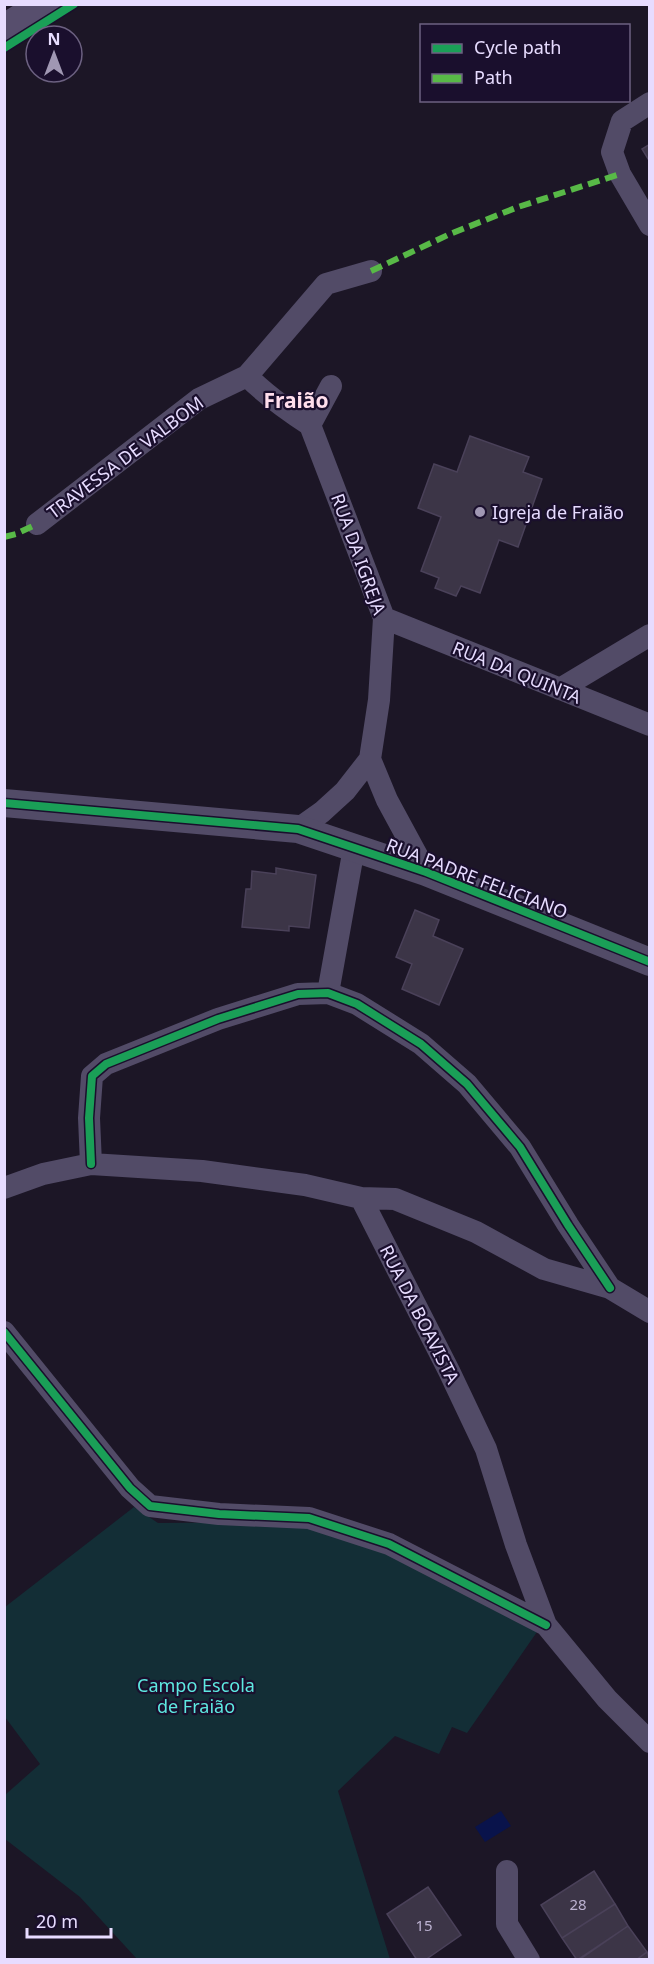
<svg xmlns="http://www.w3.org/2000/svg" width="654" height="1964" font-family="'Noto Sans',sans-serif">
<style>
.green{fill:#132e36}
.water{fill:#09134b}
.building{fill:#3c3547;stroke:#4a4159;stroke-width:1.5}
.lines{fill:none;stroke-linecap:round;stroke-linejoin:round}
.minor{stroke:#524b67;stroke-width:22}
.tertiary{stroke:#524b67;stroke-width:28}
.secondary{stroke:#574e6d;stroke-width:33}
.quiet{stroke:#58b947;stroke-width:6;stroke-dasharray:12 6;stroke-linecap:butt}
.cycleway-casing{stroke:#1a0f2d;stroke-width:11}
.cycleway{stroke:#1a9f57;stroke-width:8}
.poi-dot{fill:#a097b3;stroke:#1a0f2d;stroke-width:2}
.labels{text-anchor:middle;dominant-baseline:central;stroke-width:4.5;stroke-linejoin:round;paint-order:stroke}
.number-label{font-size:15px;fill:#bcb2d1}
.street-label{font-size:18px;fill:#e7dcff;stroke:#1a0f2d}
.poi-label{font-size:18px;fill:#e7dcff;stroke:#1a0f2d;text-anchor:start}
.park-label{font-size:18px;fill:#5ee9e1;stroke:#1a0f2d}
.quarter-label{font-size:21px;font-weight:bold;fill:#ffdeec;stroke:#1a0f2d}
</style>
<rect width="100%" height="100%" fill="#1c1626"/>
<path class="green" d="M134,1507L158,1523L306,1522L367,1542L539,1629L467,1733L452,1727L439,1754L395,1736L338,1791L390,1959H137L80,1897L5,1839V1795L40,1764L5,1717V1607Z"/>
<path class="water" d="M501,1811L511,1826L485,1842L475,1827Z"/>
<path class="building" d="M650,144V162L642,149Z
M470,436L529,457L523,472L542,479L518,547L499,540L480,593L461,586L456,596L435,588L439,578L421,571L441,517L418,508L434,464L457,472Z
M276,868L316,875L309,928L289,926V931L242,927L246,889H251L252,871L276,874Z
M415,910L439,920L433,936L463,949L439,1005L402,989L412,964L396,957Z
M594,1871L615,1904L562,1938L541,1905Z
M428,1887L461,1935L425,1960H417L387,1914Z
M615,1904L628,1926L577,1960L562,1938Z
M628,1926L647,1952L636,1960H579Z
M647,1952L650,1960H636Z"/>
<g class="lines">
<path class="minor" d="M650,103L622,121L612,152L620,174L650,225
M247,376C266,395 287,410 310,425
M310,425L331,386
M37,524L199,399L247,376L326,284L371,271
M384,618L650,725
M560,689L650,635
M370,759L387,800L426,872
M298,829L322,812L345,791L370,759L379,700L384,618L310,425
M328,993L354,848
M91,1164L89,1118L92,1076L106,1064L218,1019L298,994L328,993L357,1004L421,1044L467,1084L520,1147L568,1225L610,1288
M4,1188L43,1174L91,1164L202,1171L305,1185L361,1198L395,1199L476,1232L544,1269L610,1288L650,1312
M361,1198L449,1371L486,1449L516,1545L546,1625L607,1699L650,1742
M4,1332L130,1488L150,1506L219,1514L309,1518L389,1544L546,1625
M507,1871V1924L529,1960"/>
<path class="tertiary" d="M4,803L298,829L426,872L650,962"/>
<path class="secondary" d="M4,31L47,4"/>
<path class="quiet" d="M371,271L450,234L518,207L620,174
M4,537L16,534L37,524"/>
<g class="cycleway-casing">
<path id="cycleway" d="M4,48L74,4
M4,803L298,829L426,872L650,962
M91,1164L89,1118L92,1076L106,1064L218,1019L298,994L328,993L357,1004L421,1044L467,1084L520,1147L568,1225L610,1288
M4,1332L130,1488L150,1506L219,1514L309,1518L389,1544L546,1625"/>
</g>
<use href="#cycleway" class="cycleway"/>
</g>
<circle class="poi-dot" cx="480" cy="512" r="6"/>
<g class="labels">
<g class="number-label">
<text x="578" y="1904">28</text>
<text x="424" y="1925">15</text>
</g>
<g class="street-label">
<text transform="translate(125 457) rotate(-37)">TRAVESSA DE VALBOM</text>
<text transform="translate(359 554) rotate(70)">RUA DA IGREJA</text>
<text transform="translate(517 672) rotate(22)">RUA DA QUINTA</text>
<text transform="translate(477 878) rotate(21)">RUA PADRE FELICIANO</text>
<text transform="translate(420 1314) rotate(63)">RUA DA BOAVISTA</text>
</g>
<g class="poi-label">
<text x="492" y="512">Igreja de Fraião</text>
</g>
<g class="park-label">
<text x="196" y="1685">Campo Escola<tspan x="196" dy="21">de Fraião</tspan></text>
</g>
<g class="quarter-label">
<text x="296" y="400">Fraião</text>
</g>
</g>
<rect width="654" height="1964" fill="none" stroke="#e7dcff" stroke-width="12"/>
<rect x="420" y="24" width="210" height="78" fill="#1a0f2d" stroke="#6c6181" stroke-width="1.5"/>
<rect x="432" y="44" width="30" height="9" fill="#1a9f57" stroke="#6c6181" stroke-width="1.5"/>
<text x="474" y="54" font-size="18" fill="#e7dcff">Cycle path</text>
<rect x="432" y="74" width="30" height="9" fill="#58b947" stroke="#6c6181" stroke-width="1.5"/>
<text x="474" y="84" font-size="18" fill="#e7dcff">Path</text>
<g transform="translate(54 54)"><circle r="28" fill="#1a0f2d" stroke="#6c6181" stroke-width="1.5"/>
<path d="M0-4.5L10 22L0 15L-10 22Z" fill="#a097b3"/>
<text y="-9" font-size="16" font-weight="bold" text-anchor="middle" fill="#e7dcff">N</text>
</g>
<path d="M27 1928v9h84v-9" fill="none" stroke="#e7dcff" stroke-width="3"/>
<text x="36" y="1928" font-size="18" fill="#e7dcff" stroke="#1a0f2d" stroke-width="4.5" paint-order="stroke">20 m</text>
</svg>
